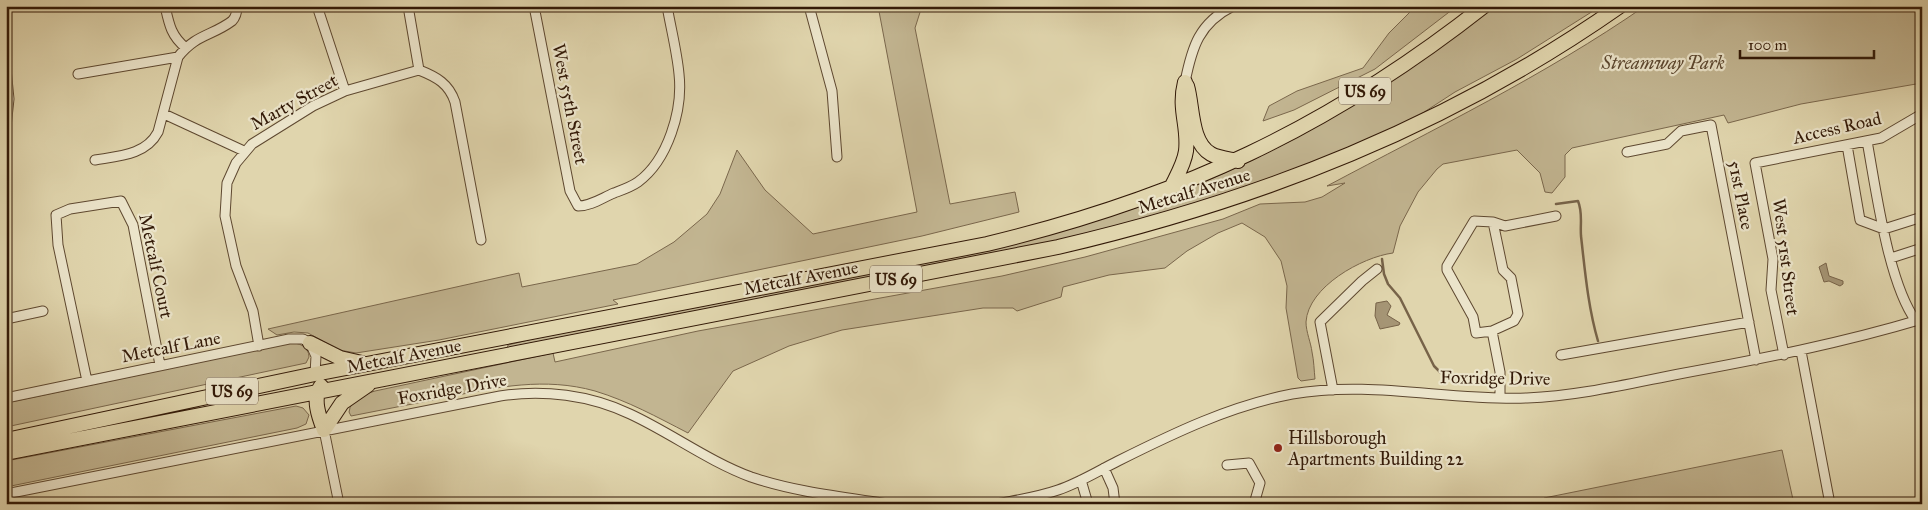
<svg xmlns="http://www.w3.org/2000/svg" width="1928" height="510" font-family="'IM FELL Great Primer',serif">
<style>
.green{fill:#c2b591;stroke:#7a674c}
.water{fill:#a59575;stroke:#776349}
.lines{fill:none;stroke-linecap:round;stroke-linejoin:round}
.stream{stroke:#776349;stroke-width:2.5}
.minor-casing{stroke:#5e4830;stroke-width:11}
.highway-casing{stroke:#321907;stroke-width:16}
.minor{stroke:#ebe4ca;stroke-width:9}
.highway{stroke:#e0d5ad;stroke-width:14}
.poi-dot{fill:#8f2418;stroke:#ebe4ca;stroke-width:2}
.labels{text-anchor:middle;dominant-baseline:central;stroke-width:4.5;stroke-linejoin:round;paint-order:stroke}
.shield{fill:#ebe4ca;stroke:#6a5642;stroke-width:1}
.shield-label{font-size:16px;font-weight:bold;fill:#321907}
.park-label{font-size:18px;font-style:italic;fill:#5d4830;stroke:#ebe4ca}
.street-label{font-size:18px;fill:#321907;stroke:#ebe4ca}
.poi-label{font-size:18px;fill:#321907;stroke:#ebe4ca;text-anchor:start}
</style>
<rect width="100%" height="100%" fill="#e0d5ad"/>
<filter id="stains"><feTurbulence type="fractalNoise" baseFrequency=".004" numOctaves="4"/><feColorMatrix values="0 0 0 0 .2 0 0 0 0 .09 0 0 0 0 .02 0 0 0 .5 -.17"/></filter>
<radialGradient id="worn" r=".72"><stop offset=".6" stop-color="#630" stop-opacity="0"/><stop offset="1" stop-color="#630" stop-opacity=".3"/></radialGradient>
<path class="green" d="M878,6H922L915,28L950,204L1015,192L1019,212L922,236L613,300L618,304L439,340L356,353L339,350L308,333L294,332L277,335L268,329L519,273L522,287L637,264L674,242L707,214L720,194L737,150L765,190L813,234L917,212Z
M1416,6H1457L1375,69L1294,110L1263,121L1269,106L1297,91L1363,68L1389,33Z
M1494,6H1601L1517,59L1455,92L1412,120L1281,176L1163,215L1046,243L507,349L508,345L561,332C673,310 784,287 896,264C982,247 1068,232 1150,203C1275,158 1391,89 1494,6Z
M1645,6H1922V88L1916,84L1801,104L1728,123L1724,115L1572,148L1565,155V177L1552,193L1545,192L1540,173L1517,150L1443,164L1437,169L1418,192L1400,226L1393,253C1362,257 1308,287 1306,322C1306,332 1311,343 1312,352C1314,361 1314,370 1315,379L1301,381L1298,378L1286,308L1287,286L1281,261L1265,237L1242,223L1218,233L1187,251L1165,268L1109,275L1063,287L1061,297L1017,311L1013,308H983L842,330L789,346L733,371L688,433C657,417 628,401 595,391C545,377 497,387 448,397C416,403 383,410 351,416L349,412C351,398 363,395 375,391L553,353L555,362L698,331L1002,276L1085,257L1223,219L1260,204L1305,202L1322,197L1345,183L1327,186C1434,129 1544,76 1645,6Z
M289,343C299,342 309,347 309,357L306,363L6,427V403Z
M296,406L303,408L309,415L306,424L297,428L6,487V461Z
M1782,450L1794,504H1545L1544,498Z"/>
<path class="water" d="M1826,263L1829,276L1843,281V284L1840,286L1829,281L1824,282L1819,267Z
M1387,301L1391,306L1387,315L1400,323L1399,325L1380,329L1375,316L1376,303Z"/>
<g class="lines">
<path class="stream" d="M1556,204L1578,201C1583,213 1580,223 1581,236C1585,271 1588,307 1598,341
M1382,259L1384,274L1388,284L1400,298L1434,366L1444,376"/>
<g class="minor-casing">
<path id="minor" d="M165,6C169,24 171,36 186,48
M317,6L345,91
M408,6L419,70C437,77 449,84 455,102L481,240
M534,6L570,191L578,206C591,206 602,198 614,193C622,190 631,187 638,182C668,160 683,110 679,74C677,52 671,29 667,6
M809,6L832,91L837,157
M6,69L9,99L6,127
M78,74L178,57C196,34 212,36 232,21C236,17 237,12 237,6
M1185,82C1192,47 1199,23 1233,6
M164,114L244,151
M1867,141C1876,189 1888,283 1916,321
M1847,145L1860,220L1884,229L1922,217
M1627,152L1667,144L1681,131L1711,125L1756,360
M6,153V164
M95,160C119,156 146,155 158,132L178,57
M1891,258L1922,248
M6,319L43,311
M1492,331L1514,321L1518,314L1511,278L1503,270L1493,222
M259,346L253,311L236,266L225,216L227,183L236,163L252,144L313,106L345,91L419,70
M1801,351L1830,504
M1561,355L1749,322
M1784,355L1771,290L1773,259L1755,163L1881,138L1922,114
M87,381L58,245L56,215L70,209L121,201L133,225L160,365
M1333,390L1320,322L1362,281L1377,269
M6,398L289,339H303L310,343L316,356L315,374
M1500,398V372L1492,331L1476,333L1473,317L1447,270V266L1474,221L1493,222L1505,226L1556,216
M324,430L339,504
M1227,465L1249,463L1260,483L1254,504
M1104,468L1113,488L1115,504
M1081,480L1088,504
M6,494L500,396C543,389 590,395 630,414C671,433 708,461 751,477C795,492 843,497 889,504
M997,504C1017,500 1038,497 1058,490C1079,483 1098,471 1118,461C1174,433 1230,406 1292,394C1371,380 1448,401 1527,398C1578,396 1628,384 1679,374C1761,359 1842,343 1922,319"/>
</g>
<g class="highway-casing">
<path id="highway" d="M1187,86C1193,106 1190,142 1211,154C1218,158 1229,159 1238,161
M1170,190C1176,177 1184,165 1186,151C1189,126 1178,110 1185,82
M310,343L340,358L362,363
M321,386C312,398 319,417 324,430
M324,430L342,403L368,385
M6,440L315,374L987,244C1179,198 1329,128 1484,6
M6,453L1058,247C1260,200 1449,126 1620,6"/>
</g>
<use href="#minor" class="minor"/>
<use href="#highway" class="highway"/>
</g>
<circle class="poi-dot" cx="1278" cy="448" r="5"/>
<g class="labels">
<g class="shield">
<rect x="1339" y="77.5" width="52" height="27" rx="4"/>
<rect x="870" y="265.5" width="52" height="27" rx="4"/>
<rect x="206" y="377.5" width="52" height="27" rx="4"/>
</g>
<g class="shield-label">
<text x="1365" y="91">US 69</text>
<text x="896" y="279">US 69</text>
<text x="232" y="391">US 69</text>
</g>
<g class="park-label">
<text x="1663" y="63">Streamway Park</text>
</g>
<g class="street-label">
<text transform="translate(294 102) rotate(-29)">Marty Street</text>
<text transform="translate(570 104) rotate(79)">West 55th Street</text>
<text transform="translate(1837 128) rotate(-13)">Access Road</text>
<text transform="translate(1194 191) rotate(-17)">Metcalf Avenue</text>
<text transform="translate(1741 195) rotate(79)">51st Place</text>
<text transform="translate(1786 257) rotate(83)">West 51st Street</text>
<text transform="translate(156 266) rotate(78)">Metcalf Court</text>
<text transform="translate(801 278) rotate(-11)">Metcalf Avenue</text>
<text transform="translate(171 347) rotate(-11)">Metcalf Lane</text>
<text transform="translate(404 356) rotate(-11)">Metcalf Avenue</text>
<text transform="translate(1495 378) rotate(1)">Foxridge Drive</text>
<text transform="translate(452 389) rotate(-10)">Foxridge Drive</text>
</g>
<g class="poi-label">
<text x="1288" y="438">Hillsborough<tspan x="1288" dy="21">Apartments Building 22</tspan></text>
</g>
</g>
<rect width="1928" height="510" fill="none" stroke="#e0d5ad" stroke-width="25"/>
<rect x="8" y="8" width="1913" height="495" fill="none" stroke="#321907" stroke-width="2.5"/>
<rect x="12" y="12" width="1903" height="485" fill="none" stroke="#321907"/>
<path d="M1740 50v8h134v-8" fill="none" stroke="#321907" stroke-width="2.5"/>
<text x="1748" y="50" font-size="15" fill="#321907" stroke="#ebe4ca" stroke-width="4" paint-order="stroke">100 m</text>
<rect width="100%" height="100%" filter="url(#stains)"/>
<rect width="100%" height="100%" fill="url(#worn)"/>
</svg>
